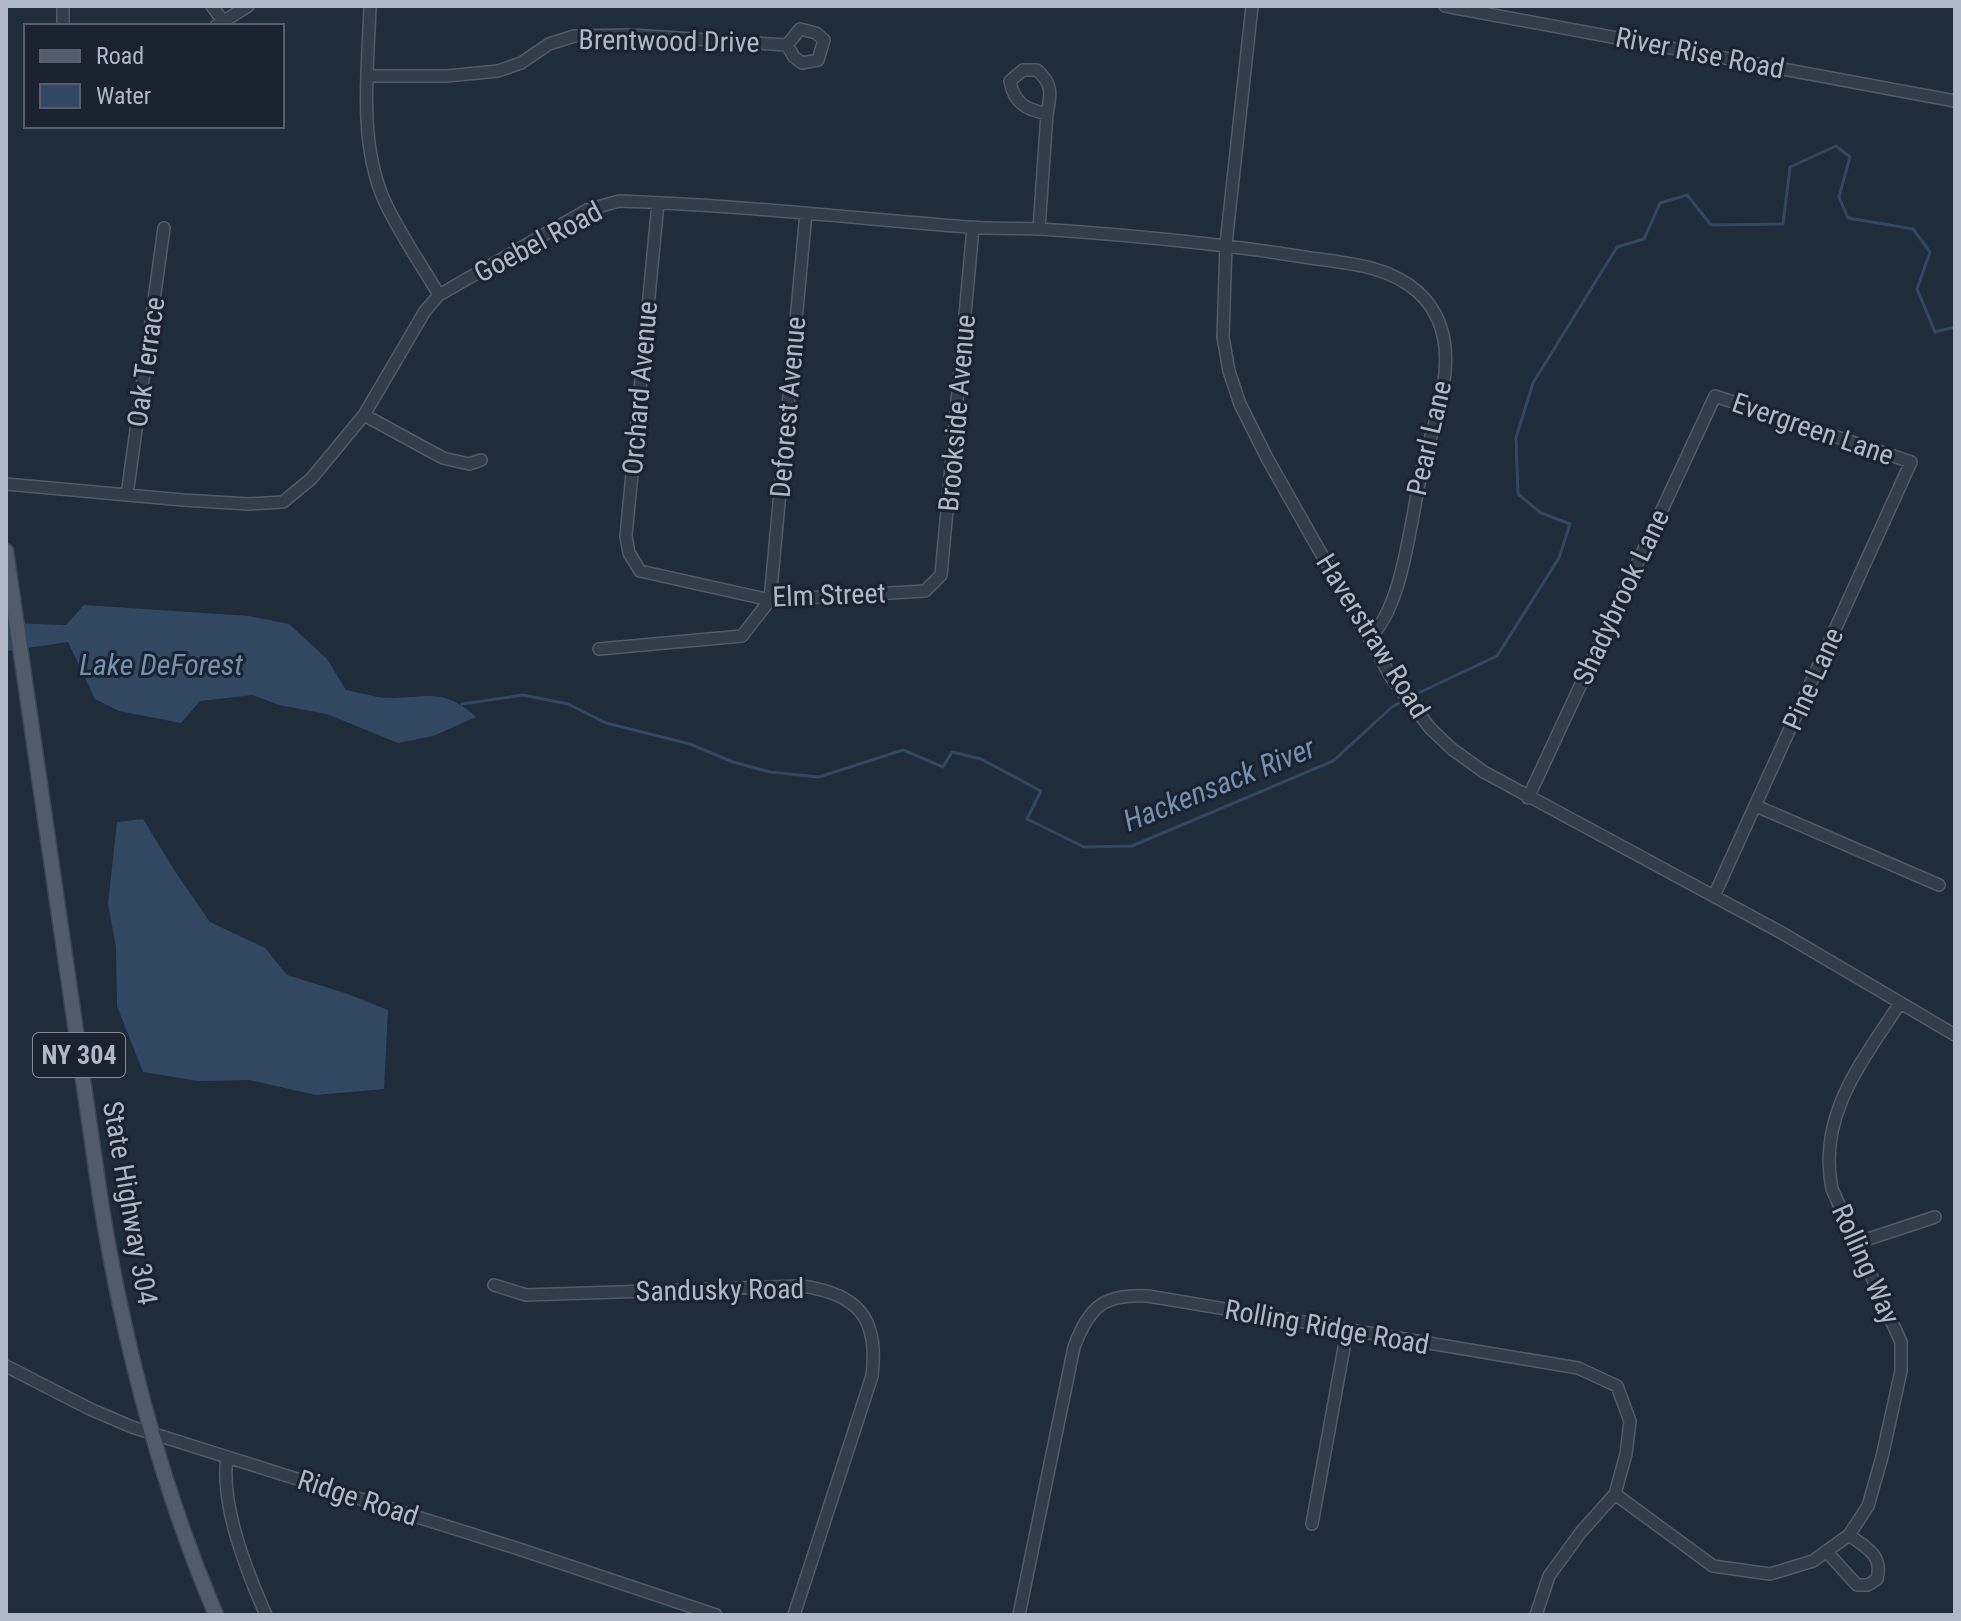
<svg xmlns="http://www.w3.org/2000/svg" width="1961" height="1621" font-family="'Roboto Condensed',sans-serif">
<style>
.water{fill:#324862}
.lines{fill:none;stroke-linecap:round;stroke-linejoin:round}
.stream{stroke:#324862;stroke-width:3}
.minor-casing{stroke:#515b67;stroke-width:14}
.major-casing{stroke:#3d4653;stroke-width:17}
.minor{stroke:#333d49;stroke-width:11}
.major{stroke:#515c6a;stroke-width:14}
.labels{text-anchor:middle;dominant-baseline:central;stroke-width:6;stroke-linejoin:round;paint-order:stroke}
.shield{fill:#19222e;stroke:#818b98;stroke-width:2}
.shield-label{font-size:26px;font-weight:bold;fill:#aeb8c6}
.street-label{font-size:28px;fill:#aeb8c6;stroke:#19222e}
.water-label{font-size:30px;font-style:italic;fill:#7490b0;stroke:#19222e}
</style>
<rect width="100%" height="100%" fill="#1f2c39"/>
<path class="water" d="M84,605L249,616L289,624L327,659L346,690C357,692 367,695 378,697C420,702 439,683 476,717L433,736L398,743L327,714L279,705L253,695L200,701L181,723L119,711L95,699L68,642L6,651V623L66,625Z
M143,819L176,873L210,922L265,948L287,975L345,993L388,1010L384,1089L316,1095L249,1080L198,1081L143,1072L117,1006L116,947L108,904L117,822Z"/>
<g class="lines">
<path class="stream" d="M1412,696L1497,656L1559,558L1570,524L1541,513L1518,494L1516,438L1533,383L1617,247L1644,239L1660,203L1687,195L1711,225L1783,224L1790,167L1836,146L1850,157L1839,197L1848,218L1913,229L1930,252L1917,289L1935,332L1955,327
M462,704L523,695L568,704L606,723L690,744L733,762L770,772L819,777L903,750L943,767L952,752L981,759L1041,791L1027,819L1084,847L1132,846L1333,761L1392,707L1405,700"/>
<g class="minor-casing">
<path id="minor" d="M63,6V26
M212,6L223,21
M370,6C368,70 358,140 384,200C399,233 421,264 439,295
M1252,6L1226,244L1223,337L1229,371L1240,404L1267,458L1391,677L1430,728L1452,749L1484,772L1782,933L1955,1035
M1445,6L1955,101
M216,26L248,6
M368,76H447L498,71L521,63L549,44L574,36L631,35L787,45L794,57L802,63L818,60L824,40L816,33L800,29L787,45
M658,203L626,536L629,553L640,571L770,600L925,591L941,575L973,228
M1039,229L1047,114C1051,94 1053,84 1037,70H1023L1010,81C1014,103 1025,109 1047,114
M364,415L443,458L469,464L481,460
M6,484L183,500L248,504L283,502L311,479L364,415L425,311L439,295L587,210L619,201C736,205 852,218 968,227C992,229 1016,228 1040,229C1129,235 1217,243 1304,257C1343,263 1387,264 1418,292C1466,336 1440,404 1425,457C1411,507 1406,605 1369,638
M127,495L164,228
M599,649L742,636L770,600L806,213
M1528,798L1715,396L1911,462L1714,896
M1756,806L1939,885
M1856,1243L1935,1217
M494,1285L526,1295L802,1286C859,1294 879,1319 872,1376L794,1615
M6,1366L90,1409L132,1427L519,1549L716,1615
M227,1457C220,1505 247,1572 266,1615
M1615,1494L1713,1566L1770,1574L1813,1561L1849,1535L1868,1506L1882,1457L1901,1371V1342L1832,1189C1817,1115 1862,1062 1900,1003
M1312,1524L1347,1331
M1826,1551L1857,1585H1868L1877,1579C1883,1555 1867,1548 1849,1535
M1019,1615L1074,1347C1090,1306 1103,1294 1148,1296L1578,1368L1617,1386L1630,1421L1626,1454L1615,1494L1581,1532L1549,1576L1536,1615"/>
</g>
<g class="major-casing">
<path id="major" d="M6,551L101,1203C124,1345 160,1483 216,1615"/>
</g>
<use href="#minor" class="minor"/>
<use href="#major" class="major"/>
</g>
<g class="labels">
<rect class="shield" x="33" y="1033" width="92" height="44" rx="6"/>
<g class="shield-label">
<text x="79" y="1055">NY 304</text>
</g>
<g class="street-label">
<text transform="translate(669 41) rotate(1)">Brentwood Drive</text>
<text transform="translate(1700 53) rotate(11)">River Rise Road</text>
<text transform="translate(538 242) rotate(-28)">Goebel Road</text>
<text transform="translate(146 362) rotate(-82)">Oak Terrace</text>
<text transform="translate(640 388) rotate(-85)">Orchard Avenue</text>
<text transform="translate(788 407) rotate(-85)">Deforest Avenue</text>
<text transform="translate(957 413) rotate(-85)">Brookside Avenue</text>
<text transform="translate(1813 429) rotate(19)">Evergreen Lane</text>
<text transform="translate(1429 438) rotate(-77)">Pearl Lane</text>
<text transform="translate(829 595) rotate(-2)">Elm Street</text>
<text transform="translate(1621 597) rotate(-65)">Shadybrook Lane</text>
<text transform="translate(1373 636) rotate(58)">Haverstraw Road</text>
<text transform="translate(1813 679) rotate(-66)">Pine Lane</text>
<text transform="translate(130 1203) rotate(80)">State Highway 304</text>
<text transform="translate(1866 1264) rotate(66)">Rolling Way</text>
<text transform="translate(720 1290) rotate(-1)">Sandusky Road</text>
<text transform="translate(1327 1327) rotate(10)">Rolling Ridge Road</text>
<text transform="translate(358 1498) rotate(18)">Ridge Road</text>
</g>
<g class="water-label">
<text x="161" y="664">Lake DeForest</text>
<text transform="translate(1219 784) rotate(-22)">Hackensack River</text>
</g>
</g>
<rect width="1961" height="1621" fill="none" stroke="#aeb8c6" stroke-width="16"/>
<rect x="24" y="24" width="260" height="104" fill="#19222e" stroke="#555e6b" stroke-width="2"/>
<rect x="40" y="50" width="40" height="12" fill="#515c6a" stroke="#555e6b" stroke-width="2"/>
<text x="96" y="64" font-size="24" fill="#aeb8c6">Road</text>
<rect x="40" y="84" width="40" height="24" fill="#324862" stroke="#555e6b" stroke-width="2"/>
<text x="96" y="104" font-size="24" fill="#aeb8c6">Water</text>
</svg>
